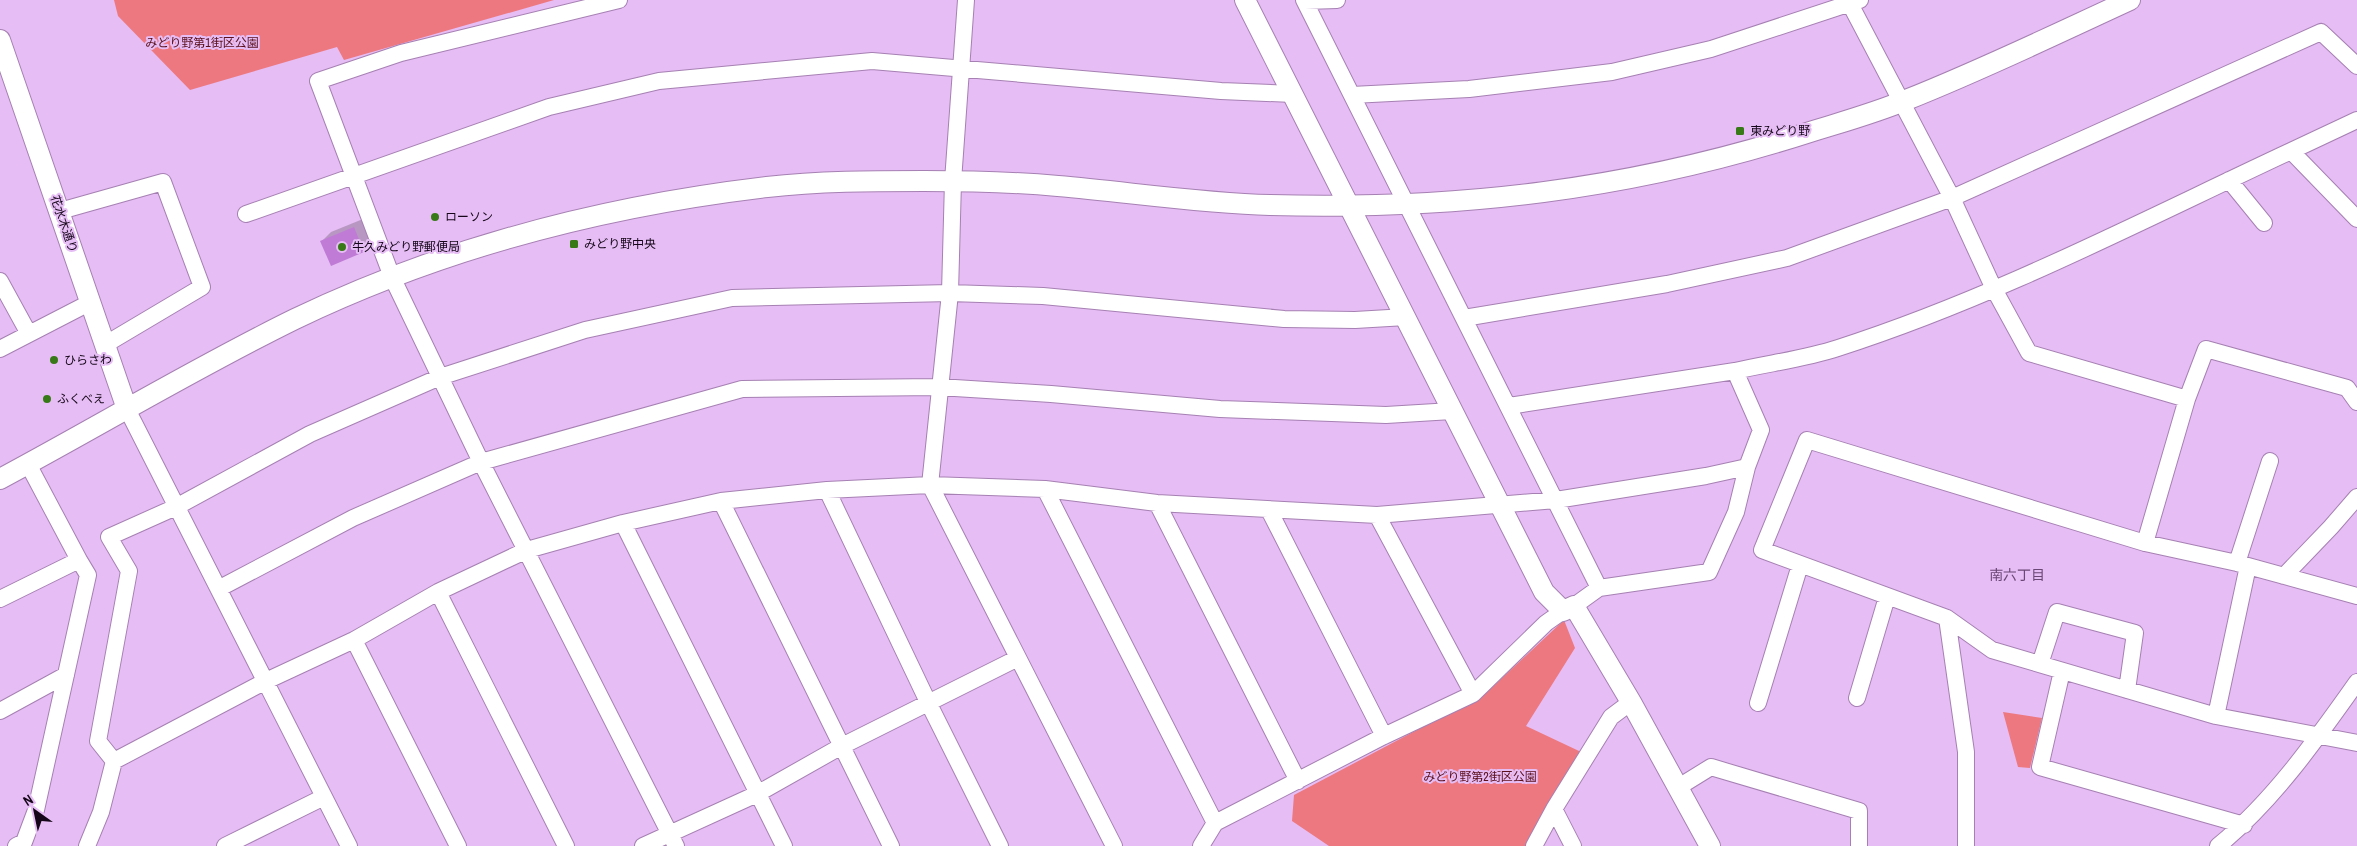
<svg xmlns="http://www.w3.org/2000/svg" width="2357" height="846" font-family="'Archivo Narrow','Noto Sans JP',sans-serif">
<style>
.green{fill:#ed787f}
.shadow{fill:#0003}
.building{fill:#c07bd6}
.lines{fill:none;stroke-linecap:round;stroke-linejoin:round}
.minor-casing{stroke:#a680b3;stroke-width:18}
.tertiary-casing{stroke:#a680b3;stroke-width:22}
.minor{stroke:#fff;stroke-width:16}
.tertiary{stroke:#fff;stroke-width:20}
.poi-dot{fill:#387917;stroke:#e6bdf4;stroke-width:2}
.labels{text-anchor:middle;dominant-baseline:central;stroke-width:4;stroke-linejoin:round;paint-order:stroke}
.park-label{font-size:12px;fill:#5b0f1b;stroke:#e6bdf4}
.poi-label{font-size:12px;fill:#150719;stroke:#e6bdf4;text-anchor:start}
.street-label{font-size:12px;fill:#150719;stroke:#e6bdf4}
.neighbourhood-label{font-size:14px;fill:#6b4776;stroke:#e6bdf4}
</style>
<rect width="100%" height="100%" fill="#e6bdf4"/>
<path class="green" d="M114,0H554L344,60L337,47L190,90L118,16Z
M1564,620L1575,648L1526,726L1579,751L1580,761L1531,846H1329L1292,821L1294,795L1485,694Z
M2003,712L2042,718L2030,768L2018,767Z"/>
<path class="shadow" d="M363,219L373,242L363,251L322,241L331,232Z"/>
<path class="building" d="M354,227L364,252L331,266L320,241Z"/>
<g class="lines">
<g class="minor-casing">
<path id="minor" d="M619,0L401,53L318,81L392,277L481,462L676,846
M966,0L953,181L950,293L930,485L1114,846
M1304,0L1599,588
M1848,0L1952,198L1994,289L2029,353L2187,399L2206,349L2347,388L2357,402
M1305,1L1337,0
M1352,95L1469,89L1612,72L1711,49L1860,0
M2291,151L2357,120
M2229,180L2264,223
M60,211L163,182L202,287L106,344
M246,214L549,107L659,81L872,61L1221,91L1293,94
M0,281L29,334
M1464,318L1667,284L1787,258L1952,198L2321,32L2357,66
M0,349L91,302
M1509,406L1735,371
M127,409L349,846
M28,464L79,560
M1045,489L1215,823
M827,490L928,702L1000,846
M721,501L891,846
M1157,503L1298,781
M1269,510L1384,736
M1377,515L1473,694
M623,523L784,846
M2145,543L2187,399
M2237,563L2270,461
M2284,576L2331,527L2357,497
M220,588L353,518L481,462L742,389L939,387L1051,394L1220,409L1386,415L1452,411
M438,592L566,846
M0,599L79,560L88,575L36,810L24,842L16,846
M1574,606L1599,588L1709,572L1736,512L1747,467L1761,430L1735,371C1769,363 1805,359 1838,348C1994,298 2143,220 2291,151L2357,219
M1947,618L1992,650L2216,716L2357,743
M354,640L458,846
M2040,664L2057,612L2135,633L2127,690
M2062,671L2040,767L2244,825
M1857,698L1887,597
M1758,703L1800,565
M0,711L66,675
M2216,716L2248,566
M114,761L266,681L354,640L438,592L527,550L623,523L721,501L827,490L930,485L1045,489L1157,503L1377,515L1556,500L1706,476L1747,467
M1677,788L1711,767L1859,811V846
M1554,809L1573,846
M87,846L101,812L114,761L98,741L129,571L109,537L176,507L310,434L440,377L585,330L732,298L950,293L1043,296L1284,319L1355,320L1406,317
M225,846L324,797
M643,846L757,794L840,747L1018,658
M1201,846L1215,823L1384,736L1473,694L1546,623L1563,611
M1534,846L1554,809L1611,717L1631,702
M1966,846V752L1947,618L1762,550L1807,440L2145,543L2237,563L2357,596
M2218,846C2273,801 2316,740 2357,682"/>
</g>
<g class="tertiary-casing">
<path id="tertiary" d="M1245,0L1544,592L1563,611L1574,606L1631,702L1710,846
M0,40L127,409
M0,479C99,426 195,368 295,319C443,248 605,206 767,187C819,181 872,181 924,181C968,181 1014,182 1058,186C1128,192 1199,203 1270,205C1458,210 1630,190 1810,132C1842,122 1875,113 1906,100C1982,70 2056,34 2130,0"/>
</g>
<use href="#minor" class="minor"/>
<use href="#tertiary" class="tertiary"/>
</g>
<g class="poi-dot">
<rect x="1735" y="126" width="10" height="10" rx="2.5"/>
<circle cx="435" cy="217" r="5"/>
<rect x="569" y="239" width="10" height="10" rx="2.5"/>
<circle cx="342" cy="247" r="5"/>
<circle cx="54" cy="360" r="5"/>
<circle cx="47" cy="399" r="5"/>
</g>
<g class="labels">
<g class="park-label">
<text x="202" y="43">みどり野第1街区公園</text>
<text x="1480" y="777">みどり野第2街区公園</text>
</g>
<g class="poi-label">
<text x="1750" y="131">東みどり野</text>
<text x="445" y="217">ローソン</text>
<text x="584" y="244">みどり野中央</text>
<text x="352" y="247">牛久みどり野郵便局</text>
<text x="64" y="360">ひらさわ</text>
<text x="57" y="399">ふくべえ</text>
</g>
<g class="street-label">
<text transform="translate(64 224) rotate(71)">花水木通り</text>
</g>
<g class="neighbourhood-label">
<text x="2017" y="575">南六丁目</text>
</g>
</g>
<g transform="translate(35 811) rotate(327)" stroke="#e6bdf4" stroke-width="4" paint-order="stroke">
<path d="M0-4L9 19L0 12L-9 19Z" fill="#150719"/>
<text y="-8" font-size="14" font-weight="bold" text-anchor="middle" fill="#150719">N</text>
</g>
</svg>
